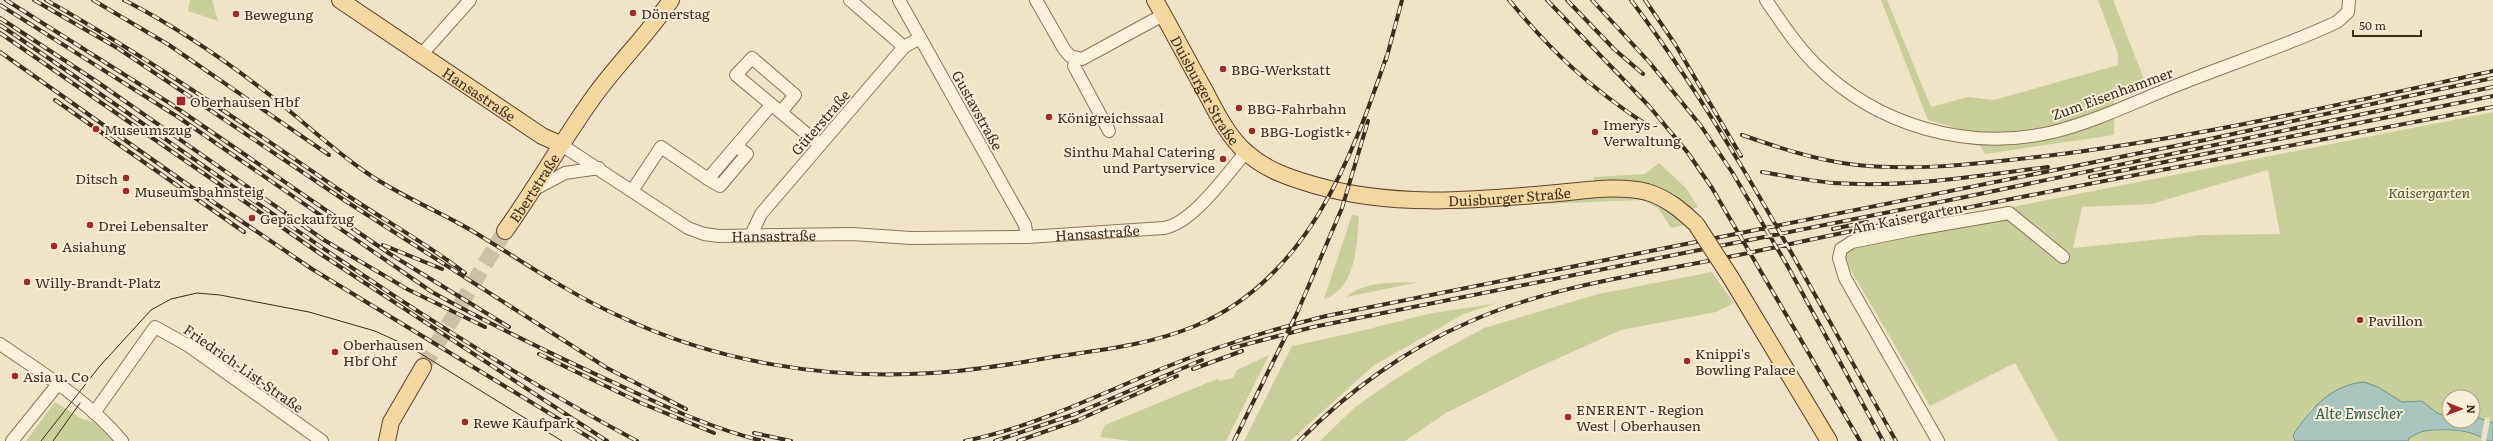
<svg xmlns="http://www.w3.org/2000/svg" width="2493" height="441" viewBox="0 0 2493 441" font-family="Literata,serif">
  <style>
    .green { fill: #c9cf9b; fill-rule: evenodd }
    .water { fill: #a9c4bc; stroke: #6f938a }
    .pier { fill: #f0e4c8 }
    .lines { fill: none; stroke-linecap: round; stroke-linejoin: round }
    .major-tunnel { stroke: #ccc0a6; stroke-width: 16; stroke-dasharray: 16 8; stroke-linecap: butt }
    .minor-casing { stroke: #8d765c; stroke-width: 14 }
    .major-casing { stroke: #5b4430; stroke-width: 18 }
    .minor { stroke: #faf1dc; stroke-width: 12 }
    .major { stroke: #f3d9a0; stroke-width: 16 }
    .tram { stroke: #3d2e20; stroke-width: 1 }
    .rail-casing { stroke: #3d2e20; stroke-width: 4 }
    .rail { stroke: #f7eed8; stroke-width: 2.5; stroke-dasharray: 8; stroke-linecap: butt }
    .major-bridge-casing { stroke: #5b4430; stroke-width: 18; stroke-linecap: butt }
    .major-bridge { stroke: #f3d9a0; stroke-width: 16 }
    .poi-dot { fill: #9e2a2b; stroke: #f7eed8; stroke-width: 1.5 }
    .labels { text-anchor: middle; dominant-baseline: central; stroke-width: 4; stroke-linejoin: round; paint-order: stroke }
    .poi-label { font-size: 14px; fill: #3d2e20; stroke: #f7eed8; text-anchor: start }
    .street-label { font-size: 14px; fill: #3d2e20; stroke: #f7eed8 }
    .park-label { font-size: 14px; font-style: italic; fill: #4d5a26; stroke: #f7eed8 }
    .water-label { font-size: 15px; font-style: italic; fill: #2f5d5a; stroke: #f7eed8 }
  </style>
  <rect width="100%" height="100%" fill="#f0e4c8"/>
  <path class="green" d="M190,0H212L218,21L188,11Z
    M1881,0H1887L1931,107L1968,97L1994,100L2118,65V54L2098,0H2113L2146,84L2114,101V135L1985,154L1973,133L1928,120Z
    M2493,112V423L2473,416V397H2449V417C2439,418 2430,408 2422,401L2402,402L2378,387L2312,408L2293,435L2295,441H2058L2015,363L1930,406L1838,248L2002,209ZM2268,170L2280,234L2202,235L2073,248L2082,207L2151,204Z
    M1659,163L1686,188L1698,207L1687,211L1697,222L1671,228L1658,208L1642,200L1492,206L1387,207V201L1596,188L1593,177L1645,174Z
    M1352,215L1359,216C1357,245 1356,289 1324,299Z
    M1712,272L1734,303L1716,312L1621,330L1530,371L1446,413L1405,441H1320L1354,408L1391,382L1429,358L1484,328L1598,294Z
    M1420,282L1346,297C1366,280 1395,283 1420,282Z
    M1498,303L1464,314L1373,366L1290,441H1244L1292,346L1357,332L1427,314Z
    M1269,355L1226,441H1131L1100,437L1105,425L1217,379L1220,381L1233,378L1237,370Z
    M55,402L82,419L95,422L115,441H26Z
    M2422,431C2440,431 2473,427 2485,441H2408L2409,438Z"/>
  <path class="water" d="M2364,382L2378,387L2402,402L2422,401L2437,413L2449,417V421H2473V416L2493,423V441H2485C2474,428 2440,429 2424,431C2419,432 2414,436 2409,438L2408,441H2295L2293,435C2310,410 2330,385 2364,382Z"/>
  <path class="pier" d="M2485,417L2490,419L2486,441H2483L2481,439Z"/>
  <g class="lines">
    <path class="major-tunnel" d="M423,367L505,231"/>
    <defs>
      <g id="minor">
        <path d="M850,0L904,47"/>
        <path d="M899,0L1025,225L1027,237"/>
        <path d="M1036,0L1064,49L1070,56L1082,59L1163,15"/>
        <path d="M1766,0C1781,22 1796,45 1815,64C1877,126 1968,152 2053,132C2097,121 2139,100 2180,84C2232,63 2286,46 2337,22L2348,12L2349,0"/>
        <path d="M421,55L470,0"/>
        <path d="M1076,58L1074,66L1109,131"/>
        <path d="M781,112L795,95L752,58L736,75L820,145"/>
        <path id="s1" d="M560,144L688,228L704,234L719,236L852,234L911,238L1027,237L1164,228C1193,223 1226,175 1246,152"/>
        <path d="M736,146L708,179L720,186L747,154L736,146L771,105"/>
        <path d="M533,190L565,173L599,168"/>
        <path d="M632,191L661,147L708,179"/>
        <path d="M751,235L761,214L904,47L920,38"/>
        <path d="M0,344C42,373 89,401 122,441"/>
        <path d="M94,413L155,327L189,346L322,441"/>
        <path d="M12,441L58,384"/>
        <path d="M1938,441L1845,278L1839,258L1841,249L1852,242L1916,229L2009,213L2063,257"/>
      </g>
      <g id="major">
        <path id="s2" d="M340,0L542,136L560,144"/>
        <path id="s3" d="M1155,0C1172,30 1188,61 1205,91C1216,112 1228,137 1247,153C1266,170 1290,178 1314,185C1391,207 1468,201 1546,194C1579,192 1615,184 1647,192C1667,198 1681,210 1696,224"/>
        <path id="s4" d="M505,231C537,186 563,139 595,95C619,62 649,33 671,0"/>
        <path d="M1731,278L1829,441"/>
        <path d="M387,441L391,422L423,367"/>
      </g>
    </defs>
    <use href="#minor" class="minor-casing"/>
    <use href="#major" class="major-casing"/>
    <use href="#minor" class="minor"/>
    <use href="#major" class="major"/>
    <path class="tram" d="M41,441L99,367L151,310L171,299L197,293L220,295L309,312L375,331L410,347L562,441
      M53,441L80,403"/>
    <defs>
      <path id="rail" d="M6,0L171,104L390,254L509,327
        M34,0L119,49L347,202L607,368L686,409
        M46,0C149,58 245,125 341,191C382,219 426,243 465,273
        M93,0L169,45L329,155
        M124,0C177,27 225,60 271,96C303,121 333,150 367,173C400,196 439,211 474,232C522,261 568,293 619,316C716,362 826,380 932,373C972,371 1013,364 1053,357C1101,350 1149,345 1195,326C1306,280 1351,161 1387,55
        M1509,0C1552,52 1590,88 1647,125
        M1547,0L1649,106L1688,153L1712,188L1860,441
        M1567,0L1614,49L1643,74
        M1592,0L1650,63L1701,126L1732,172L1787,265L1883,441
        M1631,0C1734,137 1812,292 1896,441
        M1645,0L1675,44L1741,156
        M0,5L178,117L432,292C493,326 556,356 619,385C666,407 713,429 763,441
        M0,18L96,81L324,240L407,289L485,327
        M0,25C210,167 413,322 637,441
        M0,33L319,253L607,441
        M0,52L197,191L312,269L595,441
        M1386,60L1402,0
        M55,100L244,232
        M1742,135C1777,147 1812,159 1849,164C1911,172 1975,164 2037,157C2191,139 2342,104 2493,71
        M1762,172C1786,176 1810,181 1834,183C1905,188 1977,176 2048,167
        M2090,177L2493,96
        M1833,229L1867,222
        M383,245L442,269
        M1232,348L1313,327L1965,197L2493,87
        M539,354L641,403L714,433
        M1193,369L1242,351
        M754,433L791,441
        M965,441C1034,427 1096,396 1161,369C1215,347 1269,330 1326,316L2205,140L2493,78
        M995,441L1075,414L1202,360
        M1018,441L1078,420L1177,376
        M1234,441L1297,313L1342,208L1368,121
        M1299,441C1347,392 1406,349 1469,322C1561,281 1665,272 1762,250C2005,198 2249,154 2493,107"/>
    </defs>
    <use href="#rail" class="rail-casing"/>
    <use href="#rail" class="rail"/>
    <defs>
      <path id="major-bridge" d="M1696,224L1731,278"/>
    </defs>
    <use href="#major-bridge" class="major-bridge-casing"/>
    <use href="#major-bridge" class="major-bridge"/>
  </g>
  <g class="poi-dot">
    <circle cx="633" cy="13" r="4"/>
    <circle cx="236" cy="14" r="4"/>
    <circle cx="1223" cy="69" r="4"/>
    <rect x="176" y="96" width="10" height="10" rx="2"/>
    <circle cx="1239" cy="108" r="4"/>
    <circle cx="1049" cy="117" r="4"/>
    <circle cx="96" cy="129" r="4"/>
    <circle cx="1252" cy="131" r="4"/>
    <circle cx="1595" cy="132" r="4"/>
    <circle cx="1223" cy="159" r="4"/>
    <circle cx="126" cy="178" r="4"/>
    <circle cx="126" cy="191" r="4"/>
    <circle cx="252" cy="218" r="4"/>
    <circle cx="90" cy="225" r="4"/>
    <circle cx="54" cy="246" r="4"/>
    <circle cx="27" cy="282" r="4"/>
    <circle cx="2360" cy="320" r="4"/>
    <circle cx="335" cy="352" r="4"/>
    <circle cx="1687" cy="361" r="4"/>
    <circle cx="15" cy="376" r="4"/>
    <circle cx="1568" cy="417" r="4"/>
    <circle cx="465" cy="422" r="4"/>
  </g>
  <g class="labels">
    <g class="poi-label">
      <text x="641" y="13">Dönerstag</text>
      <text x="244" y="14">Bewegung</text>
      <text x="1231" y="69">BBG-Werkstatt</text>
      <text x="190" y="101">Oberhausen Hbf</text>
      <text x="1247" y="108">BBG-Fahrbahn</text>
      <text x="1057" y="117">Königreichssaal</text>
      <text x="1603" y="124">Imerys -<tspan x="1603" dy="16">Verwaltung</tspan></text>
      <text x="104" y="129">Museumszug</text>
      <text x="1260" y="131">BBG-Logistk+</text>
      <text x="1215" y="151" text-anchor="end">Sinthu Mahal Catering<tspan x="1215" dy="16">und Partyservice</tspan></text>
      <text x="118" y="178" text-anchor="end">Ditsch</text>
      <text x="134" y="191">Museumsbahnsteig</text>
      <text x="260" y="218">Gepäckaufzug</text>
      <text x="98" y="225">Drei Lebensalter</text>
      <text x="62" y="246">Asiahung</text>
      <text x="35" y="282">Willy-Brandt-Platz</text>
      <text x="2368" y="320">Pavillon</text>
      <text x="343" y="344">Oberhausen<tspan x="343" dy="16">Hbf Ohf</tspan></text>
      <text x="1695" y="353">Knippi's<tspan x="1695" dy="16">Bowling Palace</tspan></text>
      <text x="23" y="376">Asia u. Co</text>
      <text x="1576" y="409">ENERENT - Region<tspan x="1576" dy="16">West | Oberhausen</tspan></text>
      <text x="473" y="422">Rewe Kaufpark</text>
    </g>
    <g class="street-label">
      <text stroke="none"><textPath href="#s3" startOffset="103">Duisburger Straße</textPath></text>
      <text stroke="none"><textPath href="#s2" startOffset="168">Hansastraße</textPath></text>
      <text transform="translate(2112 93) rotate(-20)">Zum Eisenhammer</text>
      <text transform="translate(978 110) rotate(61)">Gustavstraße</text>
      <text transform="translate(820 122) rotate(-49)">Güterstraße</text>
      <text stroke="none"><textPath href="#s4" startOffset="52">Ebertstraße</textPath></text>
      <text stroke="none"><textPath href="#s3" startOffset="451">Duisburger Straße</textPath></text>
      <text transform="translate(1907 217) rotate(-11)">Am Kaisergarten</text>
      <text stroke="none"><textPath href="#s1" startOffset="564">Hansastraße</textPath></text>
      <text stroke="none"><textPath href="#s1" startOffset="240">Hansastraße</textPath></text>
      <text transform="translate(244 368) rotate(35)">Friedrich-List-Straße</text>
    </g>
    <g class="park-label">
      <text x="2429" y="192">Kaisergarten</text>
    </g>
    <g class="water-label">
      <text x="2359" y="412">Alte Emscher</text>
    </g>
  </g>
  <g transform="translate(2461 409) rotate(91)"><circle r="19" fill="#f7eed8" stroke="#ada18e"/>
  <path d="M0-3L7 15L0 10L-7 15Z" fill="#9e2a2b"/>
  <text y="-6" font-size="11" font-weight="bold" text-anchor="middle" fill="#3d2e20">N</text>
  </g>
  <path d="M2353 30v6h68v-6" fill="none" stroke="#3d2e20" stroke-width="2"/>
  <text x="2359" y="30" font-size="12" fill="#3d2e20" stroke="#f7eed8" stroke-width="3" paint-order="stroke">50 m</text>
</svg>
